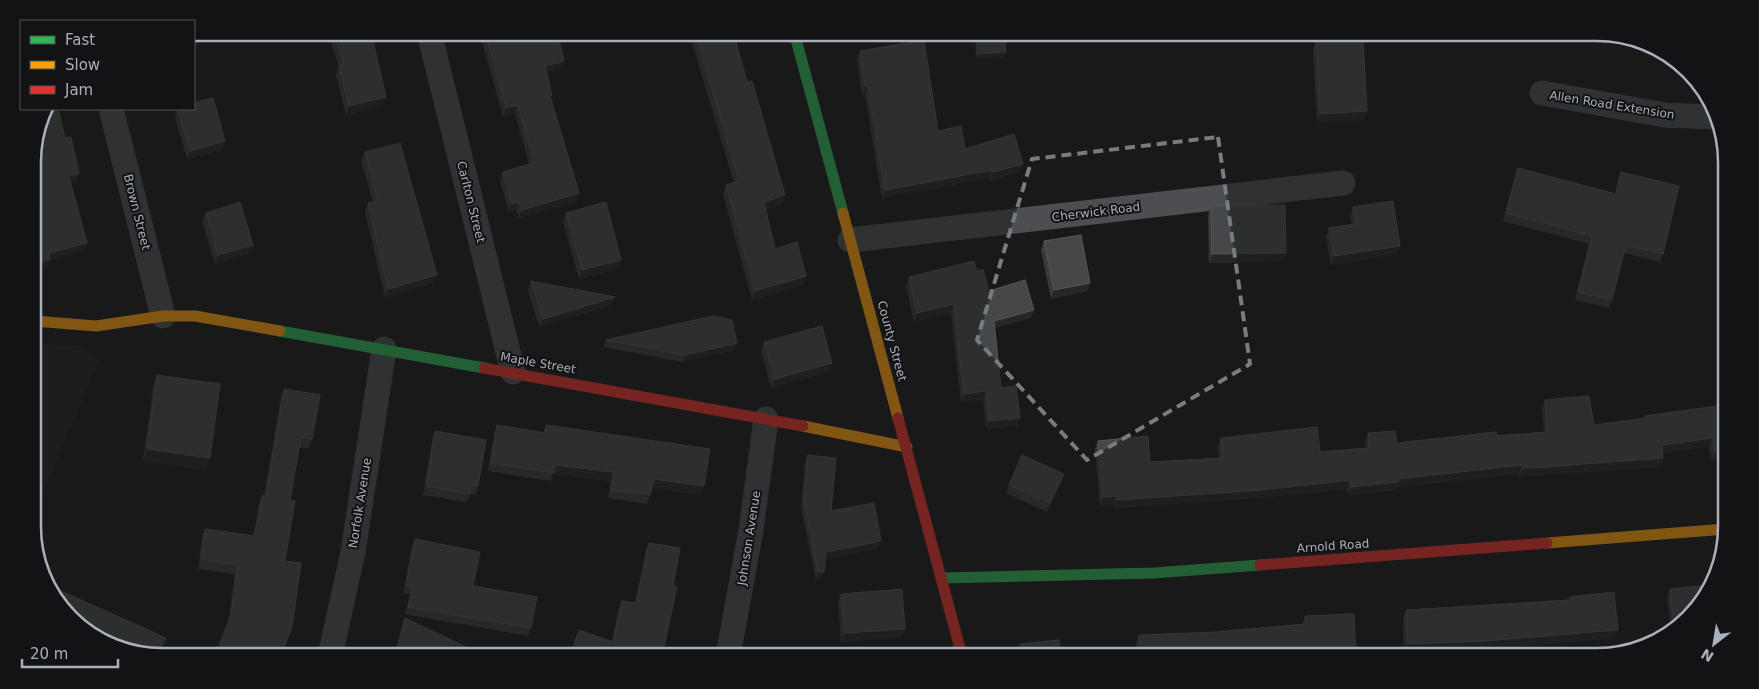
<svg xmlns="http://www.w3.org/2000/svg" width="1759" height="689" viewBox="0 0 1759 689" font-family="'DejaVu Sans',sans-serif">
  <style>
    .built { fill: #232325 }
    .lines { fill: none; stroke-linecap: round; stroke-linejoin: round }
    .street { stroke: #4c4e52; stroke-width: 25 }
    .fast { stroke: #30b455; stroke-width: 11 }
    .slow { stroke: #ff9f0a; stroke-width: 11 }
    .jam { stroke: #e5322d; stroke-width: 11 }
    .wall { fill: #393a3b }
    .shaded-wall { fill: #272727 }
    .building { fill: #454748; stroke: #55575a }
    .marked { fill: none; stroke: #777b82; stroke-width: 4; stroke-dasharray: 10 6; stroke-linejoin: round }
    .labels { text-anchor: middle; dominant-baseline: central; stroke-width: 4; stroke-linejoin: round; paint-order: stroke }
    .street-label { font-size: 12px; fill: #a9b0bb; stroke: #131315 }
    .rim { fill: none; stroke: #a9b0bb; stroke-width: 2.5 }
  </style>
  <rect width="100%" height="100%" fill="#191919"/>
  <path class="built" d="M34,343L81,346L99,360L35,511Z"/>
  <g class="lines">
    <path class="street" d="M429,32L513,372
      M1542,93L1665,115L1712,117
      M111,109L163,316
      M850,240L1343,183
      M330,656L353,552L384,349
      M728,656L751,530L766,419"/>
    <path class="fast" d="M794,32L843,213
      M280,331L484,368
      M942,578L1154,573L1260,565"/>
    <path class="slow" d="M843,213L898,418
      M34,321L96,326L163,316H195L280,331
      M803,426L907,447
      M1547,543L1726,529"/>
    <path class="jam" d="M484,368L803,426
      M898,418L962,656
      M1260,565L1547,543"/>
  </g>
  <path class="wall" d="M328,32H371L383,106L346,115L336,75L339,67Z
    M474,32H557L561,69L546,73L551,98L579,193L576,202L519,218L516,211L509,212L500,181L503,172L529,164L515,113L503,117L481,38L476,39Z
    M689,32H733L782,204L766,209L775,249L806,276L803,285L752,300L723,194L726,185L734,183Z
    M975,32H1005V57L976,58Z
    M1316,41L1367,111L1364,120L1317,122L1313,50Z
    M860,51L938,131L965,149L1020,172L990,181L989,178L882,198L865,94L862,95L857,59Z
    M177,109H194L225,141L222,150L187,159L175,116Z
    M365,152L434,283L385,297L365,212L368,203L373,202L361,161Z
    M1518,168L1615,194L1618,180L1621,172L1663,254L1660,262L1624,253L1612,300L1609,308L1575,300L1589,244L1503,221L1515,176Z
    M1726,199V228L1719,227Z
    M1211,206L1282,261L1209,263L1208,215Z
    M1353,207L1400,246L1397,254L1331,265L1326,237L1329,228L1352,224L1350,216Z
    M206,213L253,245L249,254L215,264L202,221Z
    M566,213L621,260L618,269L579,279L563,221Z
    M1044,241L1090,283L1087,291L1051,299L1041,250Z
    M977,271L989,291L1031,318L994,328L1001,388L1020,418L1017,426L986,429L983,400L961,402L951,313L914,322L906,285L909,277Z
    M531,281L612,305L539,327L528,290Z
    M606,340L737,343L734,350L682,362L603,347Z
    M764,342L832,363L829,372L771,388L761,351Z
    M157,375L206,470L143,461L153,387Z
    M284,389L312,439L309,449L299,447L228,623L235,574L198,569L202,538L205,529L253,536L259,505L262,496H264L281,398Z
    M1545,400L1594,425L1645,419V416L1724,405L1726,459L1711,461L1709,446L1663,453V458L1660,467L1543,475L1519,477V474L1397,487L1396,490L1348,495L1347,489L1259,498L1114,508V504L1100,506L1095,449L1098,441L1150,462L1219,458L1218,446L1221,438L1320,452L1366,448L1365,442L1368,433L1397,443L1544,432L1542,408Z
    M497,425L543,432L546,425L701,495L652,488L647,504L608,498L611,481L553,474L551,481L488,471L494,434Z
    M435,431L478,486L475,495L470,494L467,502L423,495L432,440Z
    M808,455L831,511L878,549L826,559L824,572L821,579L816,580L801,507L805,462Z
    M1061,482L1047,512L1006,493L1009,485Z
    M415,539L473,586L531,628L528,636L405,614L410,594L403,593L412,547Z
    M649,543L673,586L664,648L570,656L612,641L619,608L622,601L635,603L646,551Z
    M1670,589L1675,630L1671,632L1667,597Z
    M841,594L902,637L841,642L838,603Z
    M1570,597L1615,638L1479,650L1404,653L1403,618L1406,610L1569,600Z
    M1305,616L1356,656H1136V644L1139,635L1216,632L1302,624Z
    M405,618L485,656H394L402,627Z
    M1020,644L1061,656H1017L1016,653Z"/>
  <path class="shaded-wall" d="M478,32H483L481,38L476,39Z
    M199,40L196,48L194,49V41Z
    M1006,52L1005,57L976,58L978,54Z
    M564,61L561,69L542,75L545,66Z
    M865,86H868L865,94L862,95Z
    M386,97L383,106L346,115L349,106Z
    M518,105L515,113L503,117L506,108Z
    M1367,111L1364,120L1317,122L1320,114Z
    M225,141L222,150L187,159L190,151Z
    M1023,164L1020,172L990,181L993,172Z
    M992,170L989,178L882,198L885,190Z
    M79,173L76,182L66,184L69,176Z
    M579,193L576,202L519,218L522,210Z
    M785,195L782,204L761,210L764,202Z
    M519,202L516,211L509,212L512,204Z
    M87,243L84,252L49,261L47,267L33,271V263L49,253Z
    M253,245L249,254L215,264L218,255Z
    M1400,246L1397,254L1331,265L1334,256Z
    M1286,253L1282,261L1209,263L1212,254Z
    M621,260L618,269L579,279L582,270Z
    M437,275L434,283L385,297L388,289Z
    M806,276L803,285L752,300L755,291Z
    M1090,283L1087,291L1051,299L1054,290Z
    M615,297L612,305L539,327L543,319Z
    M954,304L951,313L914,322L917,313Z
    M1034,310L1031,318L991,329L994,321Z
    M737,343L734,350L682,362L685,355Z
    M832,363L829,372L771,388L775,379Z
    M986,391L983,400L961,402L964,394Z
    M1020,418L1017,426L986,429L989,421Z
    M1712,438L1709,446L1659,453L1662,445Z
    M147,449L210,458L206,470L143,461Z
    M1726,451V459L1711,461L1715,453Z
    M1663,458L1660,467L1519,477L1523,468Z
    M555,465L614,472L611,481L553,474Z
    M1522,465L1519,474L1397,487L1396,490L1348,495L1351,487L1398,479Z
    M1064,474L1061,482L1047,512L1050,503Z
    M654,479L704,486L701,495L651,488Z
    M1350,480L1347,489L1259,498L1114,508L1117,500Z
    M1117,496L1114,504L1100,506L1103,497Z
    M881,541L878,549L823,560L826,552Z
    M818,572H824L821,579L816,580Z
    M905,629L902,637L841,642L845,633Z
    M1618,630L1615,638L1479,650L1404,653L1408,644Z"/>
  <path class="building" d="M194,32H198L199,40L194,41Z
    M334,32H371L386,97L349,106L339,66L344,65Z
    M485,32H557L564,61L545,66L552,95L550,96L579,193L522,210L519,202L512,204L503,172L534,163L518,105L506,108Z
    M695,32H733L747,82L752,81L785,195L764,202L775,249L797,242L806,276L755,291L726,185L739,181Z
    M976,32H1005L1006,52L978,54Z
    M1363,39L1367,111L1320,114L1316,41Z
    M924,40L938,131L961,126L965,149L1014,134L1023,164L993,172L992,170L885,190L868,86H865L860,51Z
    M213,98L225,141L190,151L178,109H194V103Z
    M45,109H58L65,138L71,137L79,173L69,176L87,243L49,253L50,259L33,263V214L34,213L33,209V154Z
    M400,143L437,275L388,289L368,203L378,201L365,152Z
    M1518,168L1616,194L1621,172L1679,186L1663,254L1626,245L1612,300L1578,292L1592,236L1506,213Z
    M1393,201L1400,246L1334,256L1329,228L1356,224L1353,207Z
    M240,202L253,245L218,255L206,213Z
    M606,202L621,260L582,270L566,213Z
    M1726,203V219L1722,218Z
    M1285,205L1286,253L1212,254L1211,206Z
    M1081,235L1090,283L1054,290L1044,241Z
    M974,261L977,271L983,269L989,291L1025,280L1034,310L994,321L1001,388L1016,386L1020,418L989,421L986,391L964,394L954,304L917,313L909,277Z
    M531,281L615,297L543,319Z
    M713,316L732,320L737,343L685,355L606,340Z
    M822,326L832,363L775,379L764,342Z
    M157,375L220,384L210,458L147,449Z
    M284,389L320,395L312,439L301,437L290,500L295,501L285,561L301,563L292,627L281,656H215L231,615L238,565L201,559L205,529L255,536L262,496H266Z
    M1589,396L1594,425L1646,418L1645,416L1724,405L1725,415H1726V451L1715,453L1712,438L1662,445L1663,458L1546,467L1523,468L1522,465L1398,479L1399,482L1351,487L1350,480L1262,490L1117,500V496L1103,497L1098,441L1148,436L1150,462L1223,458L1221,438L1317,427L1320,452L1369,448L1368,433L1395,431L1397,443L1496,432L1497,436L1547,432L1545,400Z
    M497,425L545,433L546,425L710,449L704,486L654,479L650,495L611,490L614,472L555,465L554,473L491,463Z
    M435,431L486,440L478,486L471,485L470,494L426,486Z
    M808,455L836,458L831,511L874,503L881,541L826,552L824,572H818L804,499Z
    M1022,455L1064,474L1050,503L1009,485Z
    M415,539L480,552L473,586L537,597L531,628L408,607L413,587L406,585Z
    M649,543L680,548L673,586L677,587L662,656H570L579,630L613,642L622,601L636,603Z
    M1708,585L1675,630H1674L1670,589Z
    M52,587L166,638L157,655L161,656L120,650L65,612Z
    M902,589L905,629L845,633L841,594Z
    M1614,592L1618,630L1483,641L1408,644L1406,610L1570,600V597Z
    M1354,614L1356,656H1140L1139,635L1216,632L1306,624L1305,616Z
    M405,618L485,656H413L396,652Z
    M1059,640L1061,656H1021L1020,644Z
    M1124,653V656H1072V654Z"/>
  <path d="M0 0H1759V689H0ZM1218,137L1250,364L1087,460L977,340L1032,159Z" fill="#191919" fill-opacity=".55" fill-rule="evenodd"/>
  <path class="marked" d="M1218,137L1250,364L1087,460L977,340L1032,159Z"/>
  <g class="labels">
    <g class="street-label">
      <text transform="translate(1612 105) rotate(9)">Allen Road Extension</text>
      <text transform="translate(471 202) rotate(76)">Carlton Street</text>
      <text transform="translate(137 212) rotate(76)">Brown Street</text>
      <text transform="translate(1096 212) rotate(-7)">Cherwick Road</text>
      <text transform="translate(892 341) rotate(75)">County Street</text>
      <text transform="translate(538 363) rotate(10)">Maple Street</text>
      <text transform="translate(360 503) rotate(-81)">Norfolk Avenue</text>
      <text transform="translate(749 538) rotate(-81)">Johnson Avenue</text>
      <text transform="translate(1333 546) rotate(-4)">Arnold Road</text>
    </g>
  </g>
  <path d="M0 0H1759V689H0ZM162 41H1597A121 121 0 0 1 1718 162V527A121 121 0 0 1 1597 648H162A121 121 0 0 1 41 527V162A121 121 0 0 1 162 41Z" fill="#131315" fill-rule="evenodd"/>
  <path class="rim" d="M162 41H1597A121 121 0 0 1 1718 162V527A121 121 0 0 1 1597 648H162A121 121 0 0 1 41 527V162A121 121 0 0 1 162 41Z"/>
  <rect x="20" y="20" width="175" height="90" fill="#131315" stroke="#4f5257"/>
  <rect x="30" y="36" width="25" height="8" fill="#30b455" stroke="#4f5257"/>
  <text x="65" y="45" font-size="15" fill="#a9b0bb">Fast</text>
  <rect x="30" y="61" width="25" height="8" fill="#ff9f0a" stroke="#4f5257"/>
  <text x="65" y="70" font-size="15" fill="#a9b0bb">Slow</text>
  <rect x="30" y="86" width="25" height="8" fill="#e5322d" stroke="#4f5257"/>
  <text x="65" y="95" font-size="15" fill="#a9b0bb">Jam</text>
  <g transform="translate(1714 644) rotate(211)" stroke="#131315" stroke-width="4" paint-order="stroke">
  <path d="M0-4L9 19L0 12L-9 19Z" fill="#a9b0bb"/>
  <text y="-8" font-size="14" font-weight="bold" text-anchor="middle" fill="#a9b0bb">N</text>
  </g>
  <path d="M22 659v8h96v-8" fill="none" stroke="#a9b0bb" stroke-width="2.5"/>
  <text x="30" y="659" font-size="15" fill="#a9b0bb" stroke="#131315" stroke-width="4" paint-order="stroke">20 m</text>
</svg>
